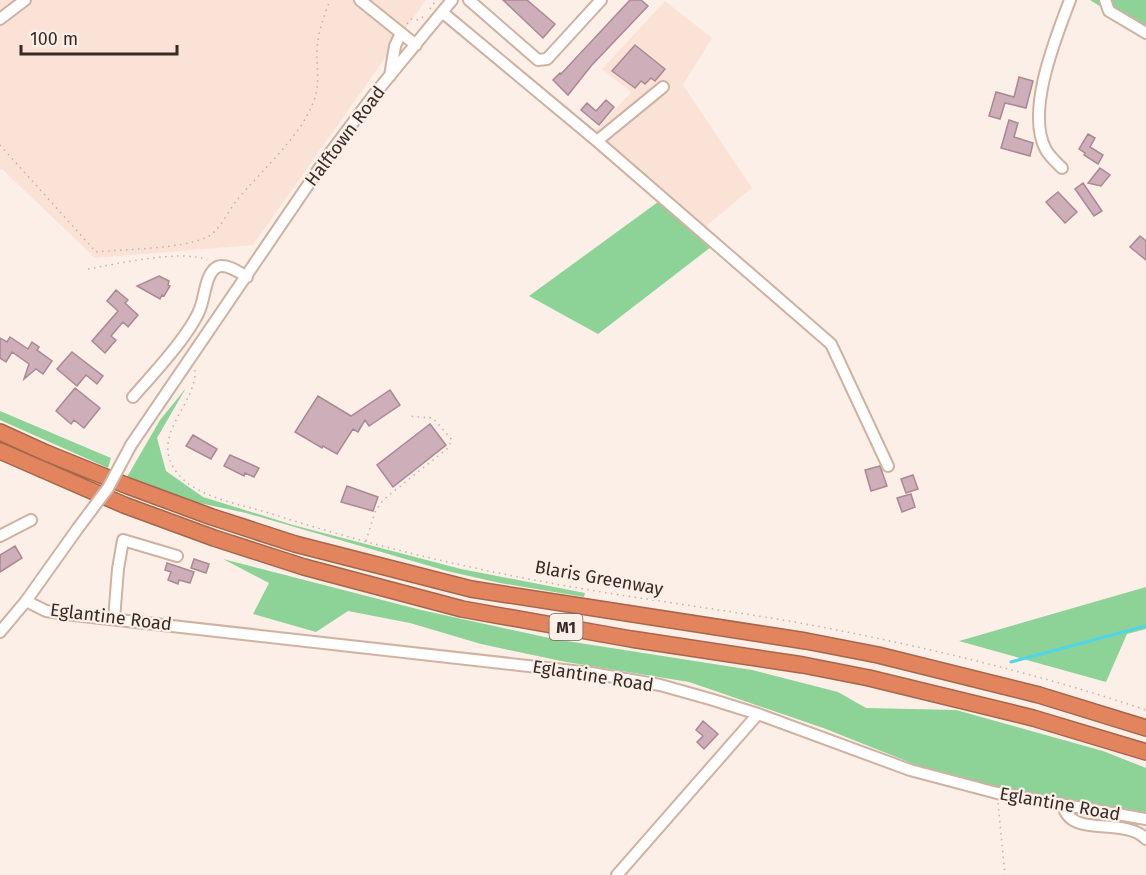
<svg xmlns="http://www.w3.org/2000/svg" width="1146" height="875" viewBox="0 0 1146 875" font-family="'Fira Sans',sans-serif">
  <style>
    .built { fill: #fae3d6 }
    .green { fill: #8dd297 }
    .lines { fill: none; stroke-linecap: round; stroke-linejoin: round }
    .stream { stroke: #4ed6e8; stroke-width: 3 }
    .building { fill: #ceaeb9; stroke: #a88994; stroke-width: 1.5 }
    .minor-casing { stroke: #cfb2a1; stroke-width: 14 }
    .highway-casing { stroke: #a6664a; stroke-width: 18 }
    .path { stroke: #beb2ab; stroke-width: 1.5; stroke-dasharray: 1.5 4.5; stroke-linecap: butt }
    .minor { stroke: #fff; stroke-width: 10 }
    .highway { stroke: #e2855e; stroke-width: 15 }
    .minor-bridge-casing { stroke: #cfb2a1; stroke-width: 14; stroke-linecap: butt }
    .minor-bridge { stroke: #fff; stroke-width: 10 }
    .labels { text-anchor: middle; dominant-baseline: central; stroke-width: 4.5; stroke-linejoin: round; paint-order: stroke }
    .shield { fill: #fcefe8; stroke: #716660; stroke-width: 1.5 }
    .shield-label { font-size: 16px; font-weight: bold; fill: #362b25 }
    .street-label { font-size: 18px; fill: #362b25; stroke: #fcefe8 }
  </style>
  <rect width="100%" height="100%" fill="#fcefe8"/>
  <path class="built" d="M0,0H426L253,245L95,258L2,169L0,170Z
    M665,1L712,38L683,85L752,188L705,227L595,131L631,92L602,69Z"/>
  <path class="green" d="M1090,0H1146V35Z
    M658,202L711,247L598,334L529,296Z
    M186,388L157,438L166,471L203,497L293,525L461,569L585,593L584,597L500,583L447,571L246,513L190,501L127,477L160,420Z
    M0,411L111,458L108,468L0,420Z
    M223,559L421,610L554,639L752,670L838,692L866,708L956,710L1103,751L1146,768V816L1072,804L994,787L916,765L826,729L689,682L566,662L481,644L410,623L348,611L316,632L253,614L269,583Z
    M1146,587V629L1127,634L1106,682L959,641Z"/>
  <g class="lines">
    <path class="stream" d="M1011,662L1146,626"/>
  </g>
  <path class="building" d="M503,0H527L555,24L543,38Z
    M630,0H641L648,6L591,66L568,95L553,80L560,73L561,74Z
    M635,45L665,69L655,81L651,78L645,84L641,81L635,88L612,71Z
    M1019,77L1033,81L1026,108L1005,103L1000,119L989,116L996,92L1014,97Z
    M606,100L614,107L599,125L581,110L587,103L596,111Z
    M1009,120L1018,123L1014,137L1033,143L1030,156L1001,148Z
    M1088,134L1095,138L1090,147L1103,155L1098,164L1084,155L1085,153L1079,149Z
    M1100,168L1110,175L1101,186L1088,183Z
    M1083,183L1102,211L1094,216L1075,189Z
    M1058,192L1077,212L1065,223L1046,202Z
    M1140,236L1146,241V260L1130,247Z
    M159,276L169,281L168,285L170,286L164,296L162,295L160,299L137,286Z
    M116,290L128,300L125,303L138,315L128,327L123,322L111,336L116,340L105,353L92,341L118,311L107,301Z
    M10,337L28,349L32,342L39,347L37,350L52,361L43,374L36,369L24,379L29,364L12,352L6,362L0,358V338L7,342Z
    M72,352L103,376L97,384L86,375L77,386L57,369Z
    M75,388L100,408L84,428L74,420L71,424L56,411Z
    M390,390L400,405L369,426L365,420L358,432L353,429L337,454L323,446L322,448L295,432L318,396L351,416Z
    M430,424L446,445L393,487L377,465Z
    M193,435L217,449L211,459L186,446Z
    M230,455L259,468L254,477L245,473L244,476L224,466Z
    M880,466L887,486L871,491L865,470Z
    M913,475L918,489L906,493L901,479Z
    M347,486L378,497L373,511L341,502Z
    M911,494L915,507L902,512L897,498Z
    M15,546L22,558L0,572V555Z
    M194,559L209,564L206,573L191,568Z
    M167,563L194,572L190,583L179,580L178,584L168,580L171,572L165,570Z
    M703,721L718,734L704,749L697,742L703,736L696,730Z"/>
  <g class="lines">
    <defs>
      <path id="minor" d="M360,0L416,45
        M469,0L538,60L547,59L601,0
        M1105,0L1109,11L1146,33
        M442,12L597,141L831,344L888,466
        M0,19L25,0
        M390,76L395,46L401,33
        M597,141L663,87
        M1062,168C1057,163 1050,157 1046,150C1025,112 1056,37 1070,0
        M133,397C153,374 189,336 200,309C205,297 205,274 217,267C226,263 239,272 247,277
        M131,445L325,160L373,96L452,0
        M0,536L31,520
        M26,601L46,611L74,615L591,673L660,685L710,699L758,714L910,770L997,793L1146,819
        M114,619L118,569L123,540L177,556
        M0,632L26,601L78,528
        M1063,805C1070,839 1124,816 1146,839
        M617,875L758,714"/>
      <path id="highway" d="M0,432L44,452L128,486L212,517L295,544L471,589L806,641L878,655L1039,695L1146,728
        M0,451L124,505L214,538L304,567L462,609L631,639L803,665L869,678L1033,718L1146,752"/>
    </defs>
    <use href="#minor" class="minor-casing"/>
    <use href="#highway" class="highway-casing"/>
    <path class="path" d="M430,9L436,0
      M407,24L411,19L418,20L423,17
      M0,145L96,252C126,249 179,249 205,238C220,232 227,212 237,200C261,171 300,137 313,103C321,84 316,68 317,49C318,32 324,16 330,0
      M88,269C117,264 182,249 207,260
      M195,370C197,405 147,436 178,474C198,498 240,504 269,513C359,542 452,565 545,582C639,600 733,610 827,628C934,649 1042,675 1146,710
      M366,541L375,512L383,500L448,448L452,440L433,418L407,416
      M998,803L1005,875"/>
    <use href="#minor" class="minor"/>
    <use href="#highway" class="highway"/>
    <defs>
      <path id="minor-bridge" d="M78,528L108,488L131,445"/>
    </defs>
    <use href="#minor-bridge" class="minor-bridge-casing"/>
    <use href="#minor-bridge" class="minor-bridge"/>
  </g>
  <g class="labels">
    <rect class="shield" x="549.5" y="614" width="33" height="26" rx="4.5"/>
    <g class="shield-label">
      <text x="566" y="627">M1</text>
    </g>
    <g class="street-label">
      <text transform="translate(345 136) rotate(-53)">Halftown Road</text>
      <text transform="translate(599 578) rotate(10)">Blaris Greenway</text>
      <text transform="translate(111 617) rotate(7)">Eglantine Road</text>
      <text transform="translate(593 676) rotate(9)">Eglantine Road</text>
      <text transform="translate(1060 804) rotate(10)">Eglantine Road</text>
    </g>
  </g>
  <path d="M21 45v9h156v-9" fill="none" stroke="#362b25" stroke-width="3"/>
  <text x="30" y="45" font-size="18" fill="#362b25" stroke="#fcefe8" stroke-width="4.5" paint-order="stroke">100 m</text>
</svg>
